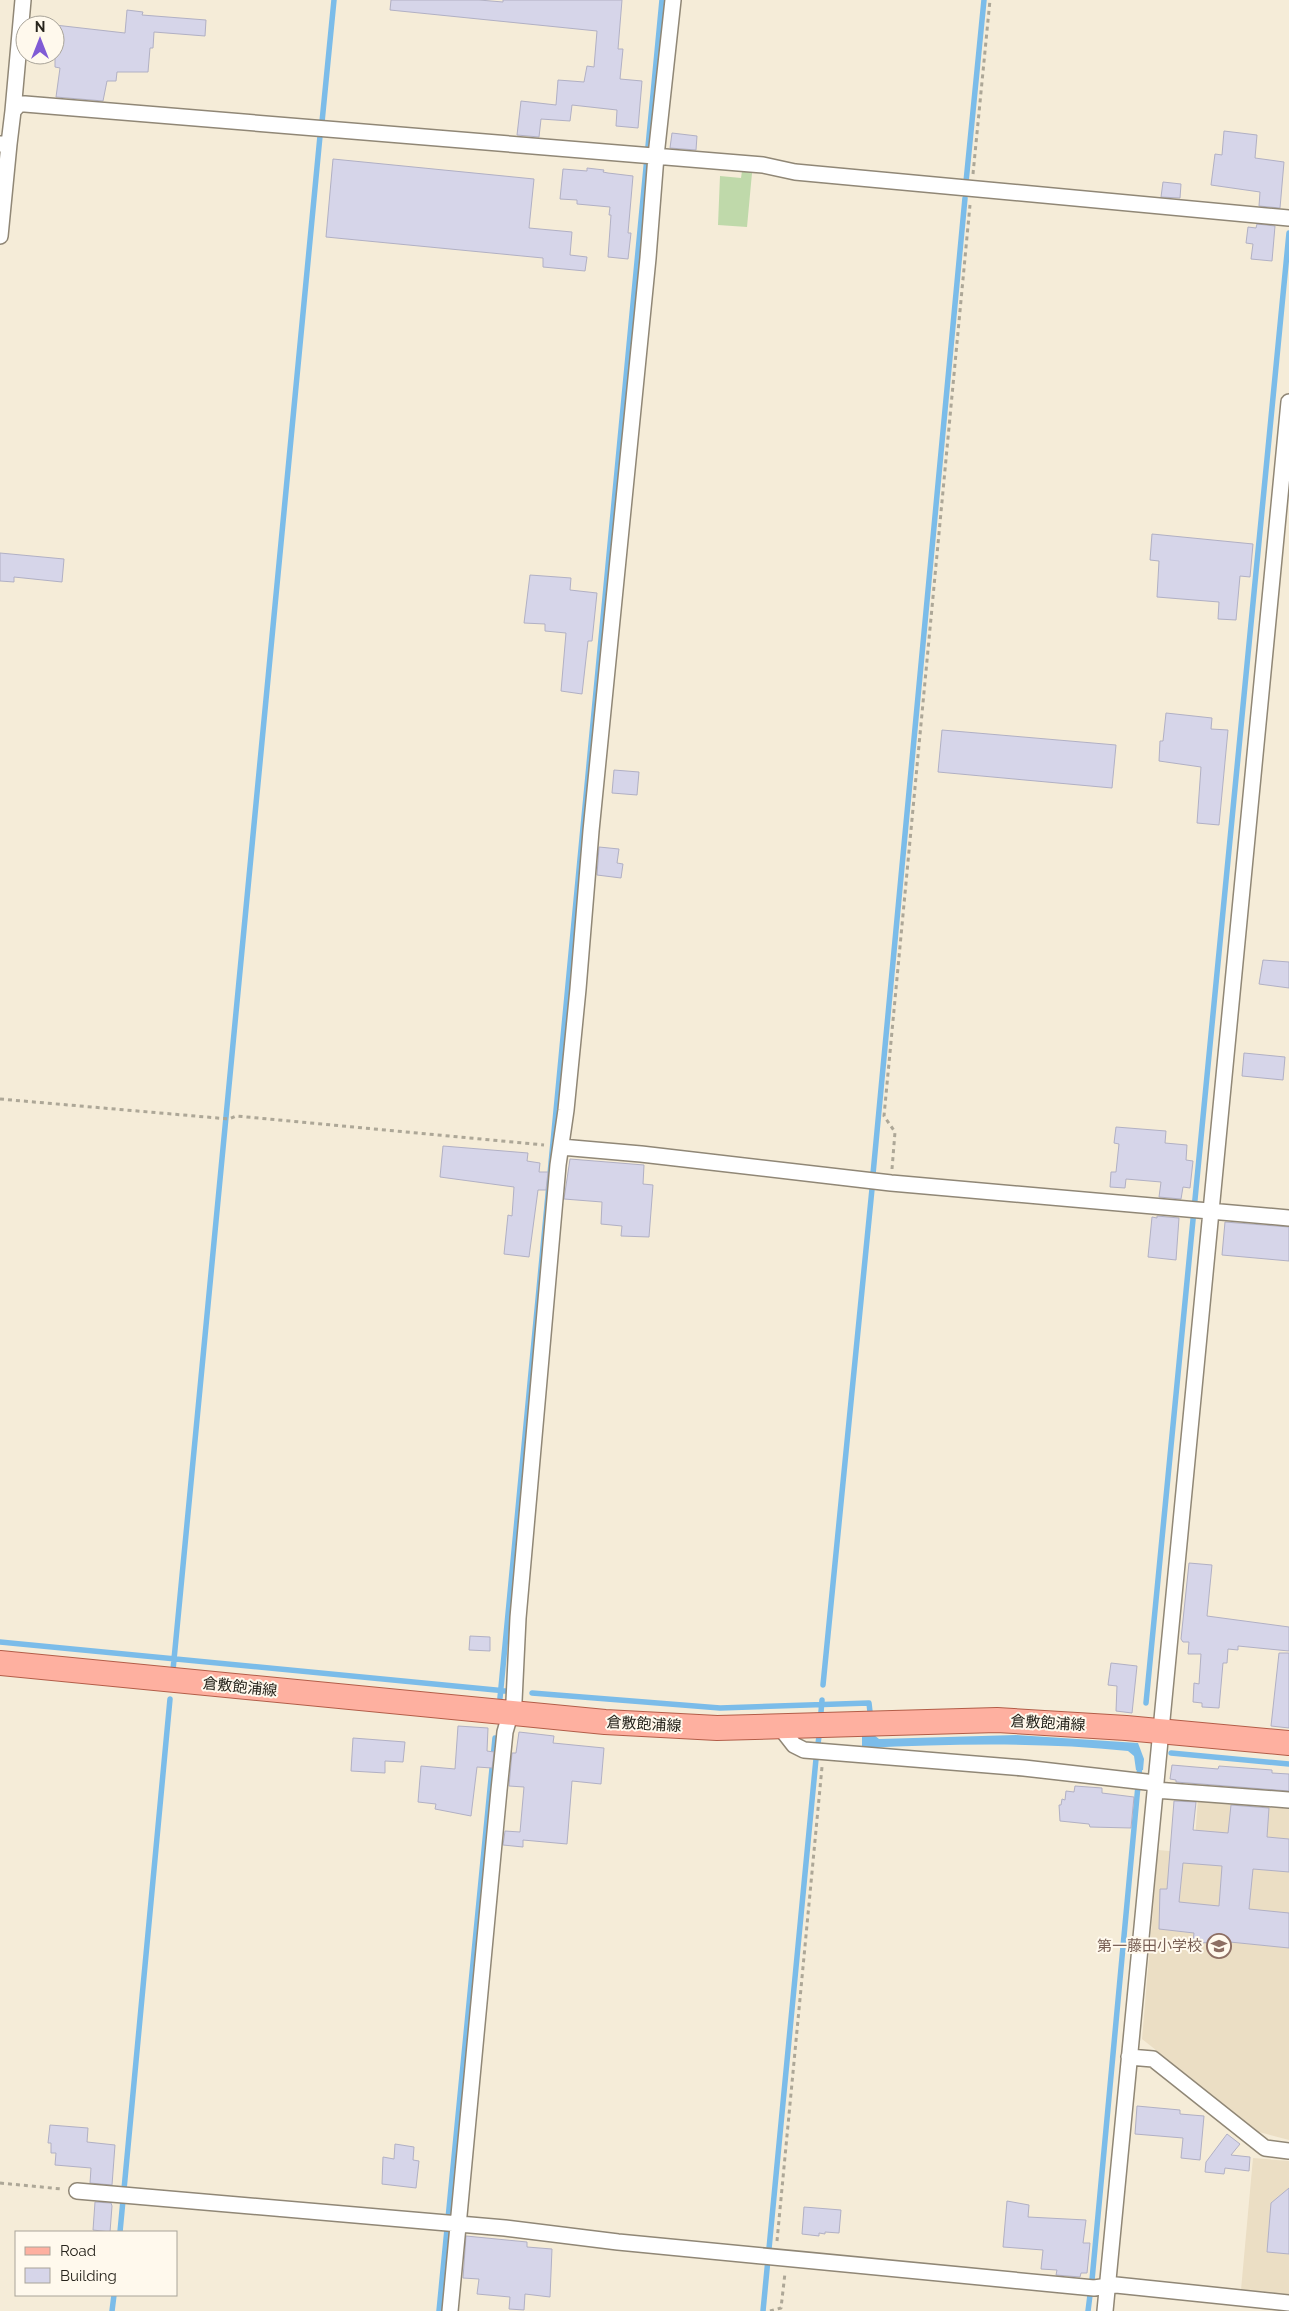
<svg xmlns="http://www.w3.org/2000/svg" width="1289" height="2311" viewBox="0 0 1289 2311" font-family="Raleway,'Noto Sans JP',sans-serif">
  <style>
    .built { fill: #ebdec4 }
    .green { fill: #bfd9aa }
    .water { fill: #7bbce9 }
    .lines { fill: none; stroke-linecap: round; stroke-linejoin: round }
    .stream { stroke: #7bbce9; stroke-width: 5.5 }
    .building { fill: #d6d5e9; stroke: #b1b0c4; fill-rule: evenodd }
    .street-casing { stroke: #908776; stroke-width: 18 }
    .primary-casing { stroke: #b35d48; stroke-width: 26 }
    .path { stroke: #ada797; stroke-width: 3; stroke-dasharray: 4 4; stroke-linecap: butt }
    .street { stroke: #fff; stroke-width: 15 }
    .primary { stroke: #feb0a0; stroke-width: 24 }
    .labels { text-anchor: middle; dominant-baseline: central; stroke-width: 4; stroke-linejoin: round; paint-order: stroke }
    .street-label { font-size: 15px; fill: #27241c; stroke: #fff9ed }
    .education-label { font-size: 15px; fill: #785e54; stroke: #fff9ed; text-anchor: end }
  </style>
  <rect width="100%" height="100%" fill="#f5ecd8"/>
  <path class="built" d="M1198,1798L1289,1806V2140L1259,2132L1142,2039L1158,1850L1194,1853Z
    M1253,2158L1289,2161V2294L1241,2290Z"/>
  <path class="green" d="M742,171L752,173L747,227L718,225L720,176L741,178Z"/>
  <path class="water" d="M862,1735H874L879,1739L1016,1735L1138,1743L1144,1759L1143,1770H1136L1134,1756L1128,1751C1039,1742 954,1744 864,1748L862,1746Z"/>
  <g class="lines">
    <path class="stream" d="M322,122L334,0
      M966,182L984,0
      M873,1174L965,198
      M0,1642L506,1691
      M173,1670L320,136
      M823,1685L872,1189
      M532,1693L720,1708L869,1703L870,1712
      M500,1698L662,0
      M1146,1703L1289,233
      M821,1712L822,1700
      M818,1744L819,1736
      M1171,1753L1289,1764
      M120,2232L170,1699
      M1092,2280L1140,1764
      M112,2311L114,2295
      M439,2311L495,1738
      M763,2311L816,1759
      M1088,2311L1090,2295"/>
  </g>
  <path class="building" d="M391,0H479L503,2V0H622L618,49H623L620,79L642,81L638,128L616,126L617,110L572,105L570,121L541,119L539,137L517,135L521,101L556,105L558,80L584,82L587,66L594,67L597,31L390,10Z
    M127,10L143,12L142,15L206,20L205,36L154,32L153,48H150L148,72H117L116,81H107L103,101L56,97L60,68L55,67V25L125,33Z
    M1224,131L1257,135L1255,158L1284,162L1280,208L1259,206L1260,192L1211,185L1215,154L1222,155Z
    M672,133L697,136L696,150L670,148Z
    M333,159L534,179L529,228L572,232L570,255L587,257L585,271L543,267V258L326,237Z
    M587,168L604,170L603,172L608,173L633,176L628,233H631L628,259L608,257L611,215H609L610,207L577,204V200L560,199L563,169L587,171Z
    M1163,182L1181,184L1180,198L1161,197Z
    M1257,224L1275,226L1272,261L1251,259L1253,244L1246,243L1248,227L1256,228Z
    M1152,534L1253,544L1250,577L1240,576L1236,620L1218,619L1219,602L1157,597L1159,561L1150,560Z
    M0,553L64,559L62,582L14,577V582L0,581Z
    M530,575L571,578L570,590L597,593L592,641H588L582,694L561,691L566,633L545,631V624L524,623Z
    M1166,713L1212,718L1211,729L1228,730L1219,825L1197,823L1201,767L1159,761L1160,741H1163Z
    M942,730L1116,745L1112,788L938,772Z
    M614,770L639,772L637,795L612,793Z
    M599,847L619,849L617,863L623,864L621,878L597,875Z
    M1263,960L1289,962V988L1259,984Z
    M1244,1053L1285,1057L1283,1080L1242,1076Z
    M1116,1127L1166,1131L1165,1143L1187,1145L1186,1160L1193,1161L1190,1188L1183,1187L1181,1199L1159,1197L1161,1182L1126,1179L1125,1188L1110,1187L1111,1172H1116L1119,1144L1114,1143Z
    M443,1146L528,1153L527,1161L540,1163L539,1172H548L546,1190H538L529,1257L504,1254L508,1215L512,1216L514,1187L440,1177Z
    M570,1159L644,1165L643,1184L653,1185L649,1237L621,1236L622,1226L601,1224L602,1202L564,1199Z
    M1157,1216L1179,1218L1176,1260L1148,1257L1152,1217L1157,1218Z
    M1225,1222L1289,1227V1261L1222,1255Z
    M1189,1563L1212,1565L1207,1616L1289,1627V1651L1238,1646V1650L1228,1649L1227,1663H1223L1219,1708L1202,1707V1703L1193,1702L1194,1683L1199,1684L1201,1654H1188L1189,1642H1183L1181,1639Z
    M470,1636L490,1637V1651L469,1650Z
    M1279,1653H1289V1728L1271,1726Z
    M1111,1663L1137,1666L1132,1713L1116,1711L1117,1686L1108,1685Z
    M458,1726L488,1728L487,1751L494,1752L492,1768L477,1767L471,1816L435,1809L436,1804L418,1802L421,1766L455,1769Z
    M519,1732L554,1736L553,1743L604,1748L601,1784L572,1781L567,1844L523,1840V1847L503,1845L505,1831L520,1832L524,1787L509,1786L512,1753H516Z
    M353,1738L405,1742L403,1762L385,1761V1773L351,1771Z
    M1172,1765L1218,1769L1219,1766L1272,1770V1773L1289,1774V1791L1176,1782V1780L1170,1779Z
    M1075,1786L1102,1788V1793L1134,1797L1131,1828L1090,1827L1089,1824L1060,1821L1059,1805H1061L1062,1799L1065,1800L1066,1791L1074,1792Z
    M1174,1801L1196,1802L1193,1830L1228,1833L1231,1805L1269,1808L1267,1837L1289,1839V1872L1253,1869L1249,1909L1289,1913V1948L1210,1940V1943L1193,1942L1194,1933L1159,1929L1160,1889H1167ZM1183,1863L1222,1866L1219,1906L1179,1902Z
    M1137,2106L1180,2110V2114L1204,2116L1200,2160L1181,2158L1183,2138L1135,2134Z
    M50,2125L88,2128L87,2142L115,2145L112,2185L90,2183L91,2168L55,2165L56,2153H51V2143H48Z
    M1227,2134L1240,2144L1231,2155L1250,2157L1249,2171L1225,2168L1224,2174L1205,2172L1206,2162Z
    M395,2144L414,2147L413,2160L419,2161L416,2188L382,2184L383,2157L394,2159Z
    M1289,2188V2254L1267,2252L1271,2203Z
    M1007,2201L1029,2205L1028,2217L1086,2220L1083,2243H1090L1087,2273H1081L1080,2277L1056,2275L1057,2270L1041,2269L1043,2250L1003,2247Z
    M95,2202L111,2203L112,2206L110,2232L93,2230Z
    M804,2207L841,2210L839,2233L825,2232V2234L819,2233V2236L802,2234Z
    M466,2236L527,2242V2247L552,2249L550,2297L525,2294L524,2310L509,2309L510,2297L477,2294L479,2279L463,2278Z"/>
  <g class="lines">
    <defs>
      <path id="street" d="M13,111L23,0
        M0,144H9L13,111L19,104H25L763,165L795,172L1289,218
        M0,236L9,144
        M561,1147L641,1154L891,1183L1289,1218
        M780,1727L794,1745L804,1750L1024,1768L1155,1783
        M1155,1790L1289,1800
        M1129,2057L1153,2059L1265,2148L1289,2151
        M77,2191L505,2228L618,2242L1094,2288L1116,2285L1289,2303
        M450,2311L499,1790L505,1732L514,1701L518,1618L558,1165L566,1110L578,989L591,831L648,258L656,156L673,0
        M1105,2311L1289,402"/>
      <path id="primary" d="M0,1663L605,1722L717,1728L997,1720L1126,1728L1289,1743"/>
    </defs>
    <use href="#street" class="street-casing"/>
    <use href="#primary" class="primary-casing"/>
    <path class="path" d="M973,174L990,0
      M0,1099L229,1119L236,1116L544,1145
      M892,1169L895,1132L884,1116L970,205
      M0,2183L62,2189
      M777,2241L822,1767
      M770,2311L781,2308L785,2273"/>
    <use href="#street" class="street"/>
    <use href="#primary" class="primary"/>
  </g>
  <defs>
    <symbol id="school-ring" viewBox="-11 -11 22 22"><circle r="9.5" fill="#fff9ed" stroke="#8d6e63" stroke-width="1.5"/><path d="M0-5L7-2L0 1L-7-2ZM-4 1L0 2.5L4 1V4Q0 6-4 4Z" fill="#8d6e63"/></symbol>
  </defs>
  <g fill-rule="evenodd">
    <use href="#school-ring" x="1205" y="1932" width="28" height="28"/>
  </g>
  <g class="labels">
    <g class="street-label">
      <text transform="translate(240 1687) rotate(6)">倉敷飽浦線</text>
      <text transform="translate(1048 1723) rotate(3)">倉敷飽浦線</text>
      <text transform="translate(644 1724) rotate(3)">倉敷飽浦線</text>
    </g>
    <g class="education-label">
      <text x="1202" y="1946">第一藤田小学校</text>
    </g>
  </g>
  <rect x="15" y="2231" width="162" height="65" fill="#fff9ed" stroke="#a9a499"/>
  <rect x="25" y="2247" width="25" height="8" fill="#feb0a0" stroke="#a9a499"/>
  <text x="60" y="2256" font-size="15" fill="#27241c">Road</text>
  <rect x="25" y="2268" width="25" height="15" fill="#d6d5e9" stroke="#a9a499"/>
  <text x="60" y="2281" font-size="15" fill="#27241c">Building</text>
  <g transform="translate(40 40)"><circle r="24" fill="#fff9ed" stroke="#a9a499"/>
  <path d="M0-4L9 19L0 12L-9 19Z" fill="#805bd5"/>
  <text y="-8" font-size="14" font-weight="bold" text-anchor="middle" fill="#27241c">N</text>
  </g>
</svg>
